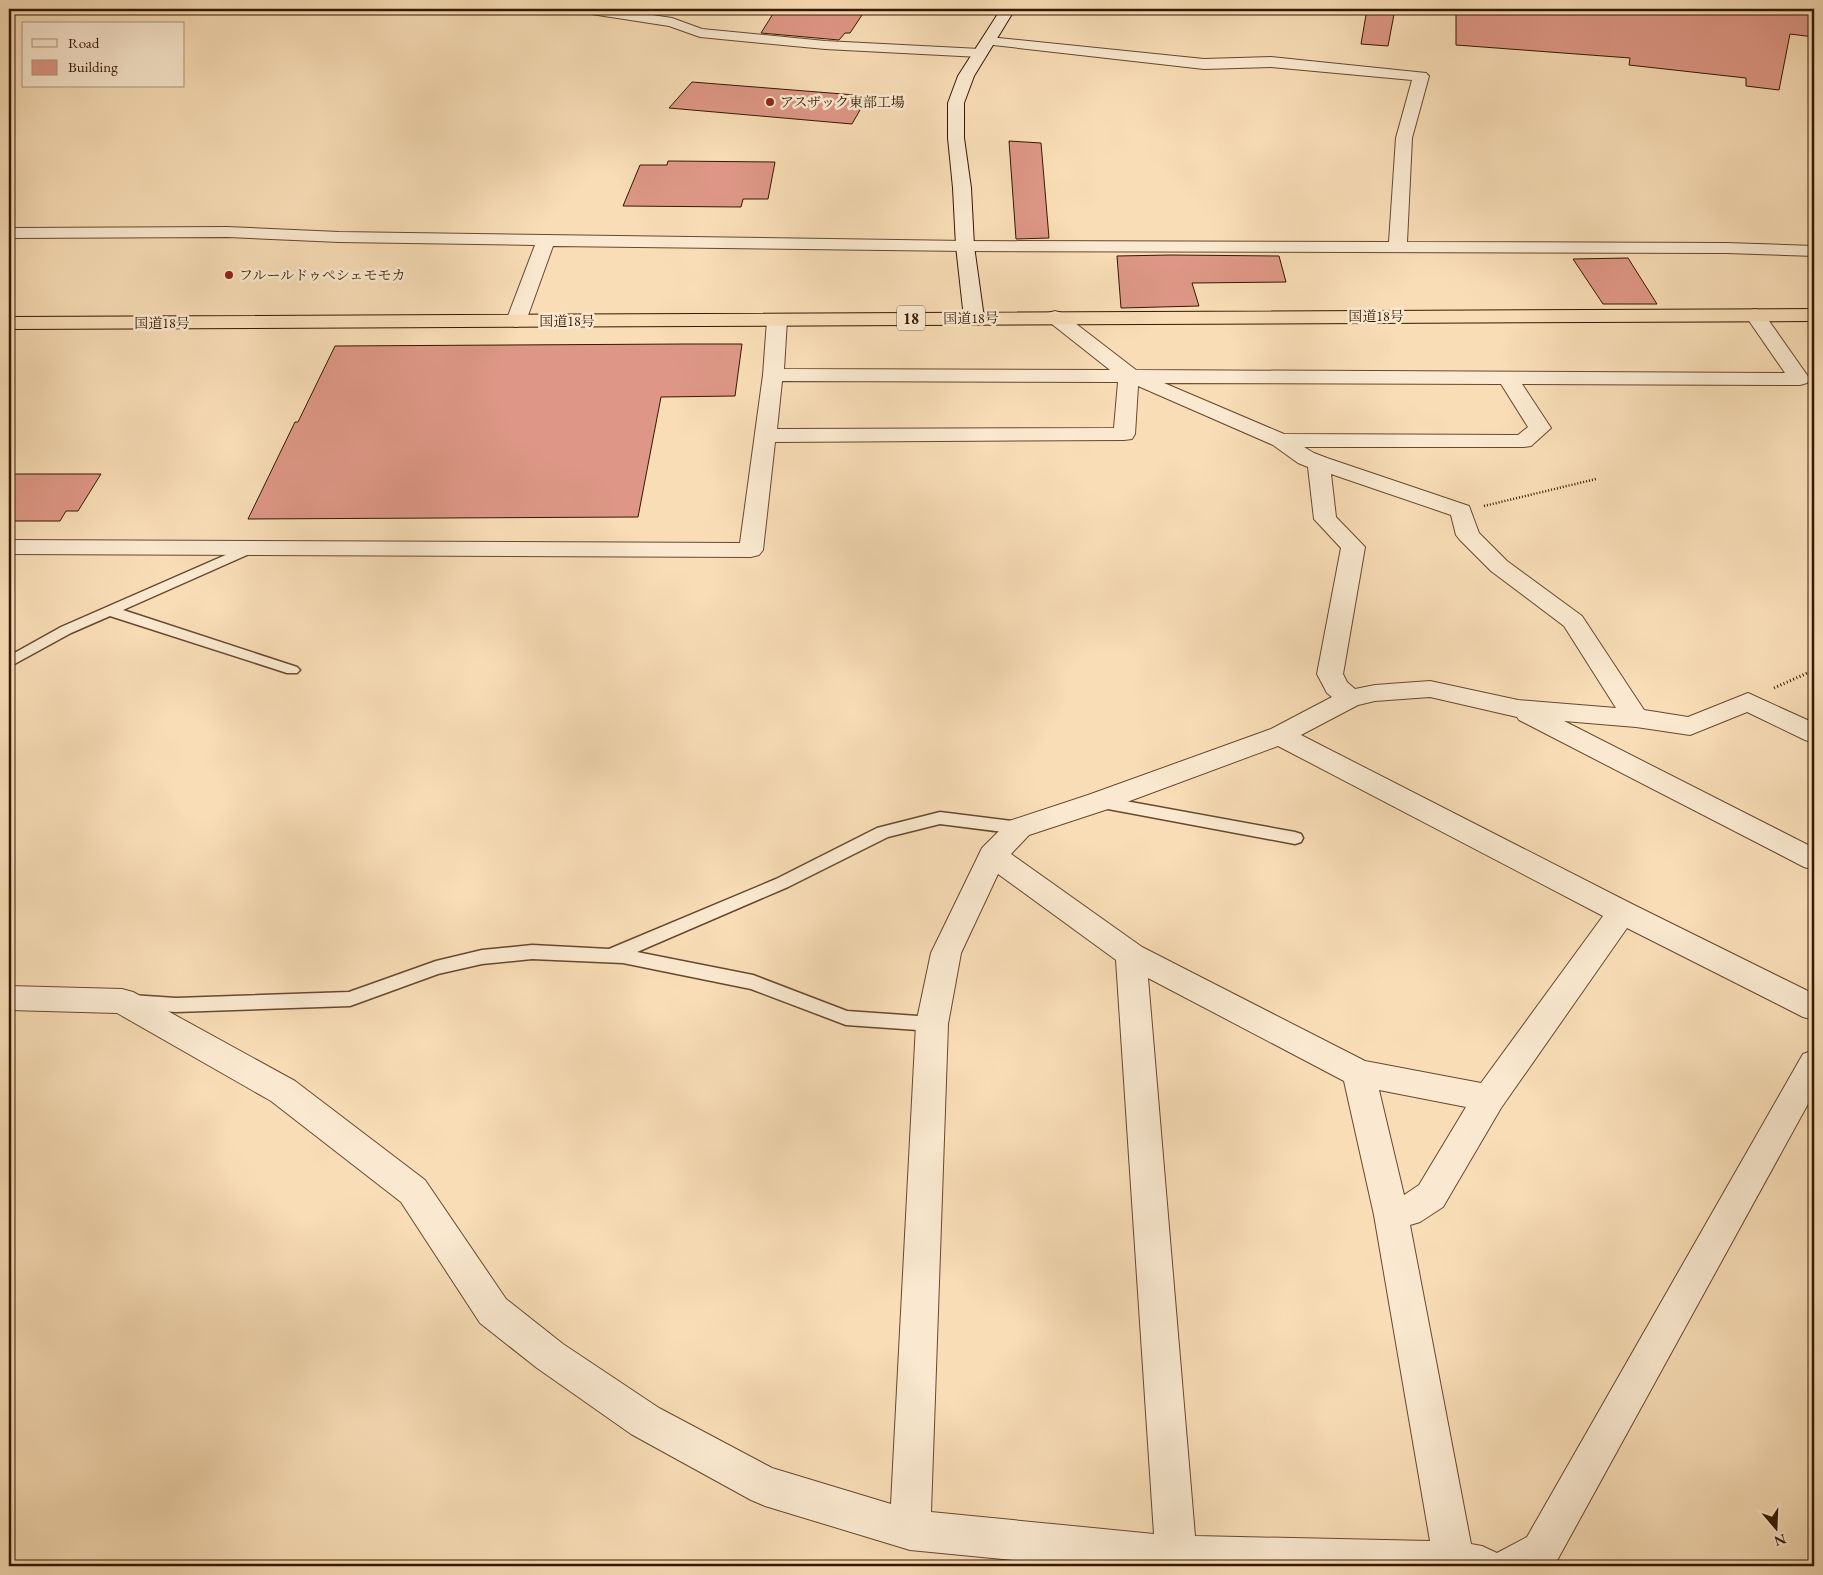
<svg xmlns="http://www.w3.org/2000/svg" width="1823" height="1575" viewBox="0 0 1823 1575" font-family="'EB Garamond','Noto Serif JP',serif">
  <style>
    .building { fill: #de9786; stroke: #351800 }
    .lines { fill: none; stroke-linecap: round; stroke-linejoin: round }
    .lane-casing { stroke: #66492e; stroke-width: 3 }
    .street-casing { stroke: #66492e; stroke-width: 2 }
    .secondary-casing { stroke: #351800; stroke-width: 2 }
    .highway-casing { stroke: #351800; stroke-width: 2 }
    .path-far1 { stroke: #351800; stroke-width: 2.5; stroke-dasharray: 1 2; stroke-linecap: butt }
    .path { stroke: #351800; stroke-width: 3; stroke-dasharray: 1 2.5; stroke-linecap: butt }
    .lane { fill: #fae9d0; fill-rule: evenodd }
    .street { fill: #fae9d0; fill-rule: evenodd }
    .secondary { fill: #fae9d0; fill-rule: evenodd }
    .highway { fill: #f8ddb6; fill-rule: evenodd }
    .poi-dot { fill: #8f2418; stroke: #fae9d0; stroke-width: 2 }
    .labels { text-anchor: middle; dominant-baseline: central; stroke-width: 5; stroke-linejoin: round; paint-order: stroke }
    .far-poi-label { font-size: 14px; fill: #351800; stroke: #fae9d0; text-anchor: start }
    .far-street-label { font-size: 14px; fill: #351800; stroke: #fae9d0 }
    .shield { fill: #fae9d0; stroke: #70573e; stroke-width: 1 }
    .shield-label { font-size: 15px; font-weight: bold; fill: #351800 }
  </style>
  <rect width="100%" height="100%" fill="#f8ddb6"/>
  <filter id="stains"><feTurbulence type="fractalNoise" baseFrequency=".004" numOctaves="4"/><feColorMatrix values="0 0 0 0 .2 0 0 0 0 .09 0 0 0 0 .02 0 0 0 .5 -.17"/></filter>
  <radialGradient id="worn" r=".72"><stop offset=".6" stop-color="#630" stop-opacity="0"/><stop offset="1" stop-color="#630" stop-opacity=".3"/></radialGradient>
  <path class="building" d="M776,9H866L850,33H845L839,40L761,33Z
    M1367,9H1395L1388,46L1361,44Z
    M1456,9H1814V37L1790,34L1779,90L1746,86V78L1629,65L1630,58L1456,45Z
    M692,82L868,96L852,124L669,108Z
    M1009,141L1041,143L1049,238L1016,239Z
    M668,161L775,162L768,199H743L741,207L623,206L640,165H667Z
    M1170,255L1279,256L1286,282L1192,283L1199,306L1121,308L1117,256Z
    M1628,258L1657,304H1603L1573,259Z
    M684,344H742L735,396L661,397L638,517L248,519L295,422H298L335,346Z
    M9,474H101L78,511H66L60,521H9Z"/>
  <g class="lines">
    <defs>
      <path id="lane" d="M253,543L260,547L258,550L123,610L297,667L300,670L297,673H287L110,616L71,633L9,667V656L61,627Z
        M1098,796L1295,832L1301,834L1303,838L1301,842L1295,844L1092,806L1090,802L1092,798Z
        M940,812L1019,822L1025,824L1027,828L1025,832L1019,834L940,824L888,837L788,887L637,952L753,975L847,1011L932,1017L939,1019L941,1024L939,1029L932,1031L846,1025L751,989L623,963L532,959L482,964L438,974L350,1006L176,1012L131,1009L124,1007L122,1002L124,997L131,995L176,998L349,992L436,961L482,950L532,945L609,949L776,879L877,828Z"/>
      <path id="street" d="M578,9H612L672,18L702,29L825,41L980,49L985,50L987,53L985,56L980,57L825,49L700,37L669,26L585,13L580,12Z
        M989,37L1204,59L1271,57L1426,73L1429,76L1412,138L1407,242L1726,243L1814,246V256L1726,253L965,251L553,246L526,321L523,325L516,327L509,325L506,321L535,245L339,242L227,237L9,238V228L227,227L339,232L965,241L1389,242L1396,138L1412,80L1271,67L1204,69L984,44L982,41L984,38Z
        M1755,309L1762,311L1807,375L1810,379L1807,383L1800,385L1522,384L1551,428L1531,446L1523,447H1304L1314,453L1327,458L1469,506L1479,533L1507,561L1582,616L1644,710L1688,717L1748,693L1814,723V743L1805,740L1747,712L1690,735L1636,727L1564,721L1814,848V870L1804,867L1519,720L1517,717L1430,697L1375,701L1358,705L1301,735L1632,904L1814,994V1020L1803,1017L1627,928L1501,1108L1443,1207L1420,1222L1410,1225L1471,1544L1482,1546L1497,1553L1527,1537L1803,1054L1814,1050V1093L1554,1566H1073L910,1550L765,1506L751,1500L631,1434L537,1368L480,1323L401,1202L271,1101L117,1013L9,1010V986L122,989L133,992L295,1081L425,1180L506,1299L563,1344L659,1408L772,1468L891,1504L916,1024L931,953L982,848L1009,821L1088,795L1271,729L1332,697L1327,693L1317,674L1341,548L1314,519L1308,467L1298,463L1273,445L1138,386L1135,434L1132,439L1124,440L775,442L763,550L759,555L751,557L9,554V540L740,543L763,375L767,320L770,316L777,314L784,316L787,320L784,369L1110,370L1048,321L1045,317L1048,313L1055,311L1062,313L1136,370L1785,373L1745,315L1748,311ZM782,381L1118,382L1114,428L777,429ZM1164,383L1501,384L1528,427L1518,435L1284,434ZM1331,474L1451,515L1456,535L1460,540L1491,571L1564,626L1616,708L1518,700L1430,681L1375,685L1355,689L1347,682L1343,674L1365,547L1336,517ZM1278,746L1603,916L1481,1083L1365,1061L1142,947L1011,854L1029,835L1108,809ZM998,874L1116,960L1154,1534L931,1512L948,1024L961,953ZM1148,978L1344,1081L1374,1215L1430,1541L1195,1536ZM1379,1090L1466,1107L1419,1185L1404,1195Z"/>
      <path id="secondary" d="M1001,9H1015L974,76L964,103V138L971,188L974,246L984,318L981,322L974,324L967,322L964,318L956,246L953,188L948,138V103L958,76Z"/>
      <path id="highway" d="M1814,309V321L9,329V317Z"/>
    </defs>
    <use href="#lane" class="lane-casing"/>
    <use href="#street" class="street-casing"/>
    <use href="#secondary" class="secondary-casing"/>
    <use href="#highway" class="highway-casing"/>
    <path class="path-far1" d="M1484,506L1596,479"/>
    <path class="path" d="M1774,688L1814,670"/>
    <use href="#lane" class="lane"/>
    <use href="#street" class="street"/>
    <use href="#secondary" class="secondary"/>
    <use href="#highway" class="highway"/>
  </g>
  <g class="poi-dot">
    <circle cx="770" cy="102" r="5"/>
    <circle cx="229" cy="275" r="5"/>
  </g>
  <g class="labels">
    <g class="far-poi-label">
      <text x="780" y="102">アスザック東部工場</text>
      <text x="239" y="275">フルールドゥぺシェモモカ</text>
    </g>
    <g class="far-street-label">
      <text x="1376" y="316">国道18号</text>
      <text transform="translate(971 318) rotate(-1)">国道18号</text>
      <text x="567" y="321">国道18号</text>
      <text x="162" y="323">国道18号</text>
    </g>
    <rect class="shield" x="897" y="305.5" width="28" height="25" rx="4"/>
    <g class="shield-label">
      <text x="911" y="318">18</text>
    </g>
  </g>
  <rect width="1823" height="1575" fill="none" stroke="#f8ddb6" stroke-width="30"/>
  <rect x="10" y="10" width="1803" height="1555" fill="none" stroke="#351800" stroke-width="2.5"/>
  <rect x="15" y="15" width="1793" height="1545" fill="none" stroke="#351800"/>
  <rect x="22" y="22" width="162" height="65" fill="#fae9d0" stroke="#ab957d"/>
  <rect x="32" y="39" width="25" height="8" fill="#fae9d0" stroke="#ab957d"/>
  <text x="68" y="48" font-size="15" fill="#351800">Road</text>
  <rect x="32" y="60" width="25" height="15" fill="#de9786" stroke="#ab957d"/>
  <text x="68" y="72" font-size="15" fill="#351800">Building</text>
  <g transform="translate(1776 1528) rotate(161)" stroke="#fae9d0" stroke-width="4" paint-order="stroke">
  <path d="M0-4L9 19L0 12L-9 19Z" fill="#351800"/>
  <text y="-8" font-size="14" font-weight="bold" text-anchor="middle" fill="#351800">N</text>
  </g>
  <rect width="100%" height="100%" filter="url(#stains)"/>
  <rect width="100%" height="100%" fill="url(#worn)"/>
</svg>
